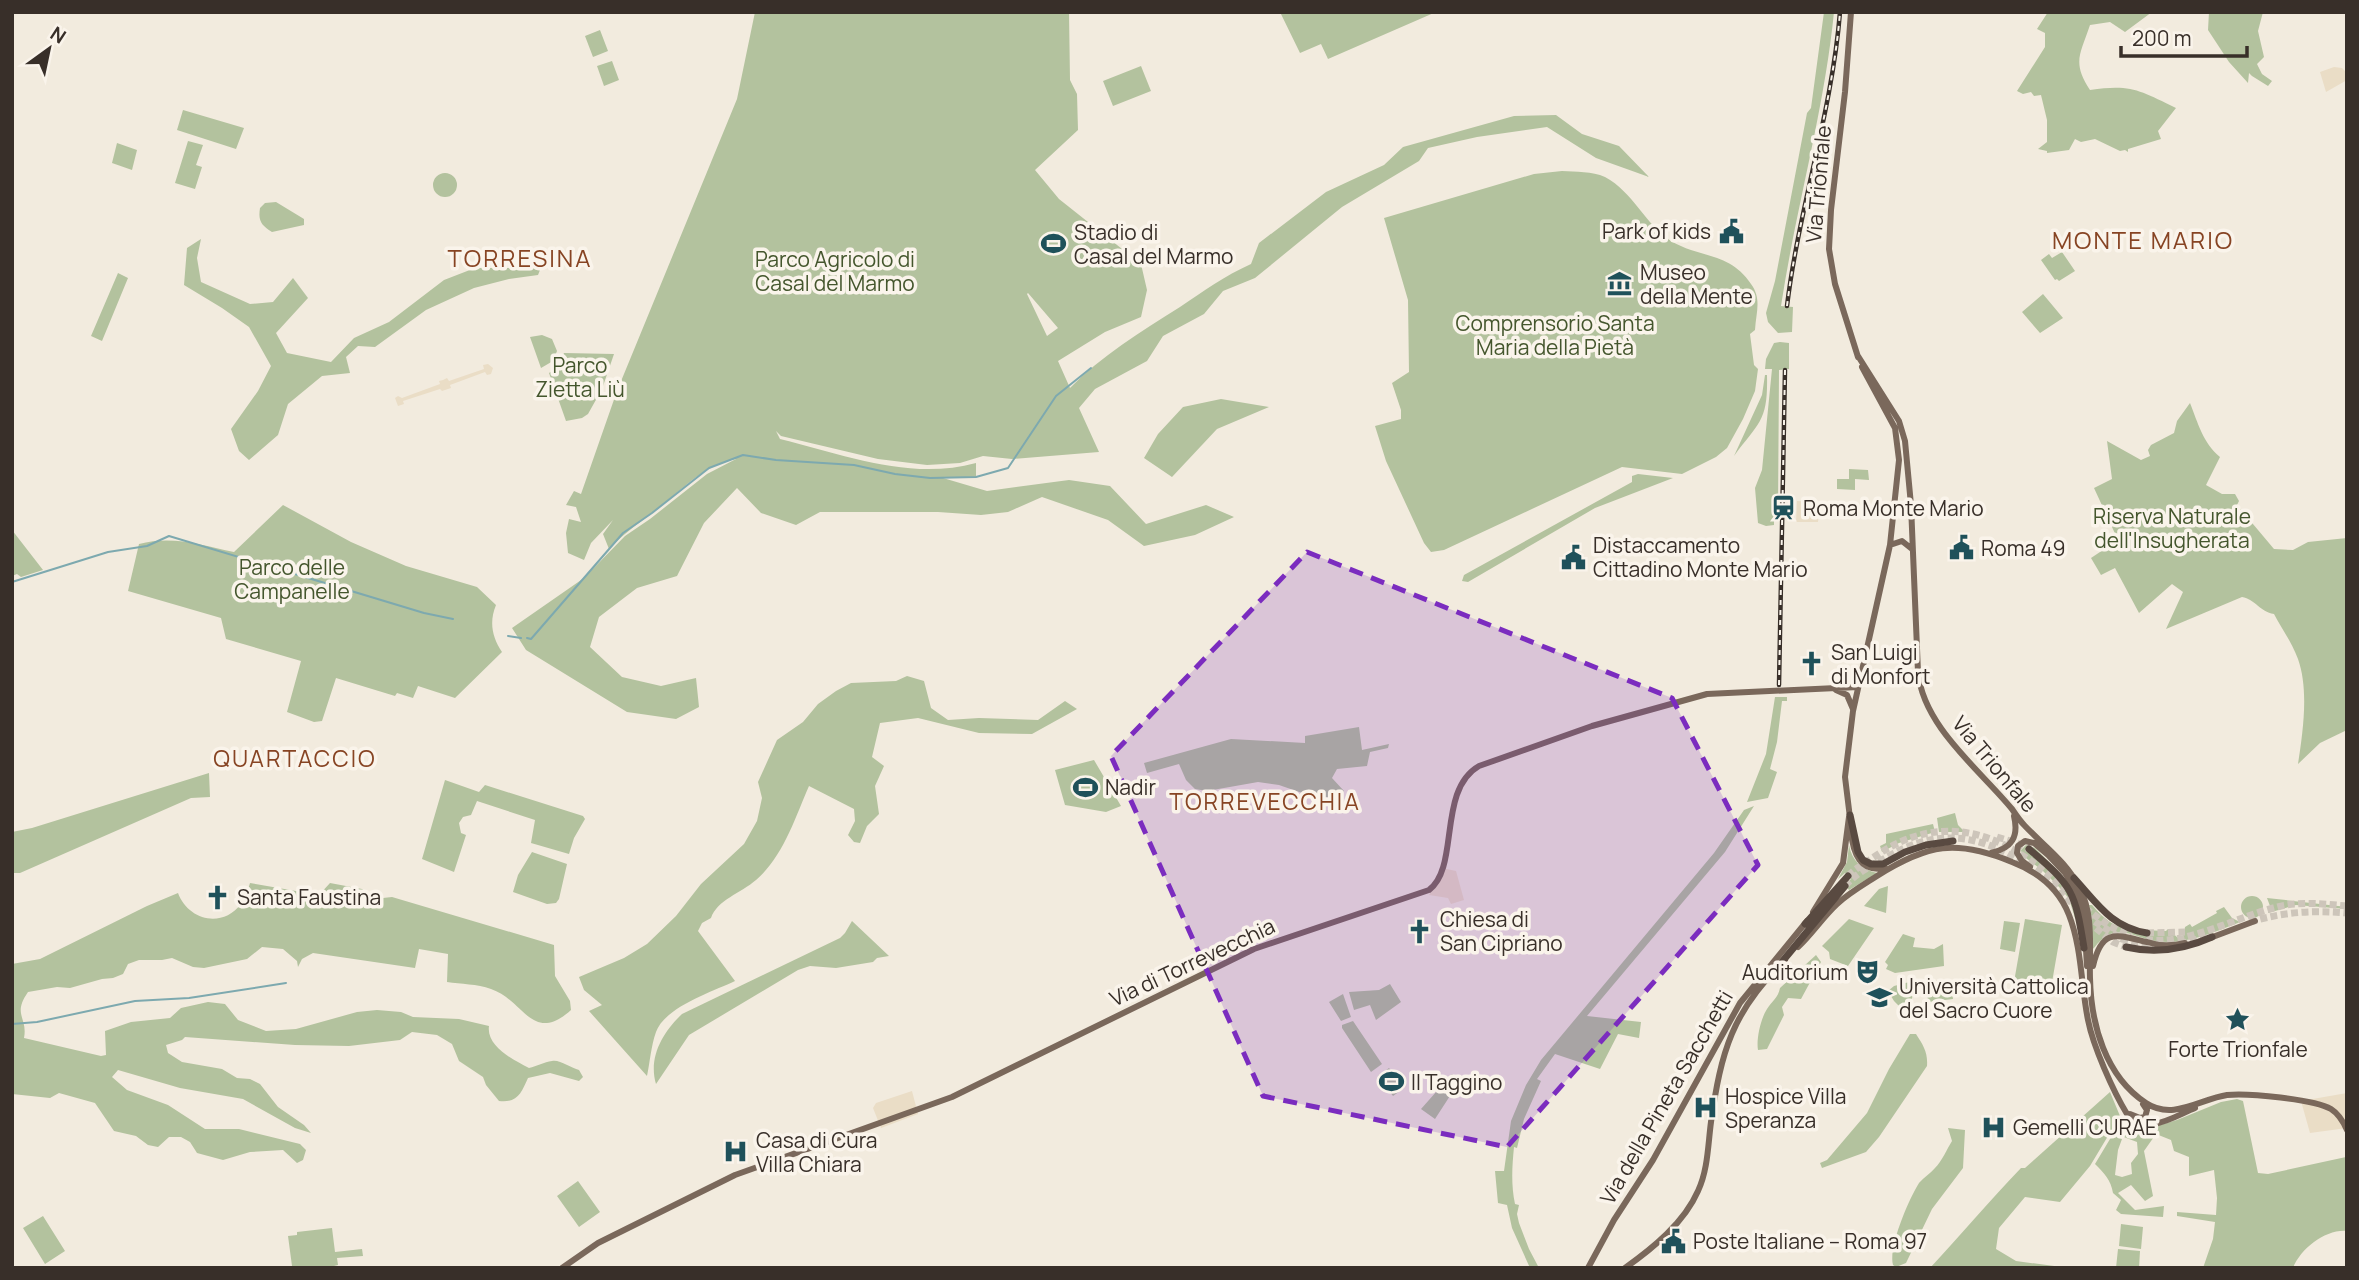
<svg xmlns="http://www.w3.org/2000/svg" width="2359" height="1280" viewBox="0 0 2359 1280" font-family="Manrope,sans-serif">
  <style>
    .green { fill: #b3c29e; fill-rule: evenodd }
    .plaza { fill: #eaddc6 }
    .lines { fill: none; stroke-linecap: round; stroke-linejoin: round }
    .stream { stroke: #7da9af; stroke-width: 2 }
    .highway-tunnel { stroke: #cdc5ba; stroke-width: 7; stroke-dasharray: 7 3.5; stroke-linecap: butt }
    .major { stroke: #7a685b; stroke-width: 6 }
    .highway { stroke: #594a41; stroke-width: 7 }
    .rail-casing { stroke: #382f29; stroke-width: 4.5 }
    .rail { stroke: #faf4eb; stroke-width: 2; stroke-dasharray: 5; stroke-linecap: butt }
    .marked { fill: #7b2cbf; fill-opacity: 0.2; stroke: #7b2cbf; stroke-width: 5; stroke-dasharray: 14 9; stroke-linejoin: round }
    .labels { text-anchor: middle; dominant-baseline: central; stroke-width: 7; stroke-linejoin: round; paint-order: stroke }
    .street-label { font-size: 21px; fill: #382f29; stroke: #faf4eb }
    .poi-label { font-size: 21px; fill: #382f29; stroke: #faf4eb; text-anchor: start }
    .park-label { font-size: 21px; fill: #44562d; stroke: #faf4eb }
    .neighbourhood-label { font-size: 23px; letter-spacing: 2px; fill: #874423; stroke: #faf4eb }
    .quarter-label { font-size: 24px; letter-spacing: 2px; fill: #874423; stroke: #faf4eb }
  </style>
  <rect width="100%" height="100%" fill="#f2ebde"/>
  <path class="green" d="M755,12H1069L1070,80L1077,94L1078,130L1035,170L1059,199L1141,264L1147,290L1141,317L1105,332L1058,361L1070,388C1101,356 1142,331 1180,307C1204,291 1224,276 1251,264L1259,243L1326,192L1384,165L1403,147L1514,116L1556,115L1582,134L1619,146L1649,177L1596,158L1547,127L1477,137L1428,148L1419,161L1342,207L1255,278L1223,291L1204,314L1163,336L1147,361L1095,389L1079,408L1099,452L1012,459L983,456L960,463L927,465L878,459L781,436L776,431L780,439C844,455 911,481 976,463V477L943,478L987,491L1069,480L1110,486L1146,524L1206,505L1234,517L1195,535L1144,546L1108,520L1042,497L1008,512L981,515L938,512H820L796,525L761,513L737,488L704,523L677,576L637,588L599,617L590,647L622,677L661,686L696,678L699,707L676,719L627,712L526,650L512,628L584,578L625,536L650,519L707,474L736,459C703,464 678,494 651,514C636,525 622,535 609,549L603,534L613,520L591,543L584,560L568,553L566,533L569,519L581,522L576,507L566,505L574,491L581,494L617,391L737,99ZM1028,293L1058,328L1047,336L1027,294Z
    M1280,12H1436L1328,59L1321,44L1300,53Z
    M1824,12H1834C1824,112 1796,207 1781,306L1793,307L1792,332L1778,333L1768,322L1766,313L1775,281L1807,113L1811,108Z
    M2048,12H2152L2125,32L2110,22L2090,25C2080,55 2072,62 2090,90C2131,84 2139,90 2176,108L2158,131L2161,139L2128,149V152L2125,150L2120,151L2095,139L2081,142L2075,139L2069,150L2047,153V151L2038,149L2047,142V120L2041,95L2034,96L2031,92L2023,94L2017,91L2045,47V33L2037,29Z
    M2209,12H2263L2258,31L2264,57L2257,64L2262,74L2272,81L2268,86L2252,76L2249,73L2248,83L2229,62L2208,30Z
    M600,30L608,51L593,57L585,36Z
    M612,61L619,80L604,86L597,66Z
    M1141,66L1151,91L1113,106L1103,81Z
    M183,110L244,128L236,149L177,130Z
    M188,141L203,145L196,165L202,167L195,189L175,183Z
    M117,143L137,150L132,170L112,163Z
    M1562,171C1576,172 1592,171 1605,177C1633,192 1645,224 1671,241C1699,258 1730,252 1751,284C1762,299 1756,312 1755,330L1750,334L1754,365L1758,369L1755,391L1743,419L1727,448L1716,457L1682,474L1622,467L1444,550L1431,552L1424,543L1386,461L1375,426L1401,419V410L1392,383L1409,372L1408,300L1384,218L1534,174Z
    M433 185a12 12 0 1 1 24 0a12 12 0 1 1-24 0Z
    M276,202L304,219V225L272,232C261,225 258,221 260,208L265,203Z
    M201,239L197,258L201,282L250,304L273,302L293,278L308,298L276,333L287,353L331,362L354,338L389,322L444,280L475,268H521L538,266L540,270L538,275L509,279L474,288L426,310L375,347L358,346L346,357L350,373L322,376L288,404L278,435L249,460L239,451L231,429L258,391L271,366L249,327L222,308L184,285L187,248Z
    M2062,252L2075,271L2059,281L2057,279L2055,280L2041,260L2049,254L2052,258Z
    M118,273L128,278L102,341L91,336Z
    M2043,294L2063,318L2040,333L2022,312Z
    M542,335L552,339L557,351L553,361L541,368L530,337Z
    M1780,342L1789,343V369L1779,370L1778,514H1774V525L1766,526L1758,523L1755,488L1762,470L1772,369H1765L1766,359L1774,343Z
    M564,353L614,354L602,389L588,414L582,418L566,421L549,373L558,367Z
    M1765,375H1767C1768,421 1760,421 1734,456L1762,395Z
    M1221,399L1269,407L1217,429L1172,477L1144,458L1158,434L1183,407Z
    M2190,403C2198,423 2203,443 2220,457L2206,485L2222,494H2235L2239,501L2237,505L2274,549L2293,550L2308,542L2347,538V730L2320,743L2298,764C2303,731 2309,690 2298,659C2292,643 2282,629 2274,614C2260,612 2255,599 2242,597L2166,629L2183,592L2172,584L2139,613L2115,568L2101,575L2091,558L2118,540L2094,488L2112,479L2107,441L2141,460L2150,456L2148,450L2151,445L2174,433L2177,421Z
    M1849,469L1868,470L1869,480L1855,479V490L1837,489V479H1849Z
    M1638,474L1673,478L1595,508L1468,582L1462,581L1464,575L1632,482V476Z
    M283,505L351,542L406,566L477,587L496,605C489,622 492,637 502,652L455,698L418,686L413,698L397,693L395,696L336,678L322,721L314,722L287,712L301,661L226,639L221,618L128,591L139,544C172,535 202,545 234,552Z
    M12,530L43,570L21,577L17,574L12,576Z
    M907,676L924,681L931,708L948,720L979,718L1038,720L1065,701L1077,709L1032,734L979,733L918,718L880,723L872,757L884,766L875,786L879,814L867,826L860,843L854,842L848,835L855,821L854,809L809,786C795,818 783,857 756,880C741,893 717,900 711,918L702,923L698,931L735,981C712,992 665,1007 656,1032C651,1046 650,1062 647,1076L589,1011L602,1005L584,990L579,977L624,958L647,944L676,916L701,884L744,844L757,821L762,798L758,782L777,740L803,722L818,704L836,691L851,683L896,681Z
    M1775,697H1787V701H1782L1777,742L1770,769L1777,772L1768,798L1747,802L1766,754Z
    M1359,727L1362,750L1389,744L1388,748L1370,752L1367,766L1337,769L1332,778L1344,791L1338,799L1305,794L1279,785L1258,782L1207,791L1195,789L1186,780L1179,764L1147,773L1144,763L1231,739L1305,743V736Z
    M1094,760L1121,806L1106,812L1065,805L1055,770Z
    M209,773L210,797L191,798L20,873H12V832L32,828Z
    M445,780L479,792L485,785L583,816L585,819L574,838L569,854L531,843L535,820L477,801L471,815L463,817L459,823L461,833L466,835L454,872L422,859Z
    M1754,806L1725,852L1587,1016L1641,1022L1639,1038L1618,1034L1600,1069L1555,1054L1537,1079L1541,1081L1524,1119L1517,1148L1514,1147C1512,1167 1511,1185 1515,1204L1519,1205L1517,1214L1519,1223L1529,1249L1539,1268H1530L1512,1228L1507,1205L1498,1203L1495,1171H1504L1511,1121L1526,1085L1541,1060L1714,853L1744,810Z
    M1955,813L1958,825L1965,832H1939L1937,818Z
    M1933,824L1935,832L1899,843L1882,852L1880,846L1886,843V834Z
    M1849,845C1852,861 1862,870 1877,873L1849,890L1845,885L1851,879L1845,873L1838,879L1847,862Z
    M2026,845L2035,848L2064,877L2039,860L2068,890L2077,918H2075L2069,899L2062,890L2043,871L2022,855L2021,850Z
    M532,852L567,864L559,899L556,903L547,904L513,892L518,875Z
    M250,883L319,895L330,883L362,889L374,899L392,897L554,945L555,976L570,1001L571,1010C532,1045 524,1000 491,989C477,984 461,984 447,982L448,954L419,949L415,968L313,953L302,959L298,967L297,961L283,949L262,947L247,959L204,968L193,967L172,958L162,960H139L128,964L123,974L113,978L102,979L70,988L57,987L28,992C12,1015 28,1017 24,1038L101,1056L106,1055L105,1031L131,1022L170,1018L181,1008L208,1002L225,1004L238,1020L266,1031L296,1029L357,1012L377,1010L401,1012L413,1017L459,1019L489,1026C486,1046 513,1060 529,1068C537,1066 544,1062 552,1061C559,1059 571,1068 579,1070L583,1077L579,1081L550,1073L528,1078C521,1093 518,1103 499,1101L486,1085L483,1077L459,1061L452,1044L437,1035L412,1032L400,1040L349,1046L295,1045L185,1037L182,1040L166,1045L168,1053L182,1062L222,1069L237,1078L250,1079L260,1084L278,1107L304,1125L311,1133L295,1128L243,1099L180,1088L118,1070L112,1077L127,1090L168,1105L205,1129H239L300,1144L306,1150L303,1160L297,1163L283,1150L250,1152L223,1160L197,1153L190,1142L181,1137H169L158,1147L148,1145L136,1136L114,1131L95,1103L59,1093L50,1098L12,1094V964L40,959L147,906L178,893C188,920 222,929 241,904C245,898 248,890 250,883Z
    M1888,886L1886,913L1864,906L1879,889Z
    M2241 907a11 11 0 1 1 22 0a11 11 0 1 1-22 0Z
    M2267,898L2347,907V909L2296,905L2268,913L2270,906Z
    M2089,905H2092C2117,935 2132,929 2166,931L2168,929L2178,938L2184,935L2185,927L2190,924L2192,927L2217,913L2216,911L2224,907L2232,918L2240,922C2215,932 2183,946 2156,941C2142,939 2128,930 2114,933C2104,935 2099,942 2093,949Z
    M1849,919L1874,928L1848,966L1830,959L1829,952L1822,946Z
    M2025,919L2062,925L2051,988L2014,982Z
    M852,921L889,956L877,958L873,962L836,968L810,966L798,970L689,1035L656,1084C648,1057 663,1032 682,1014L840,938L845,933Z
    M2004,921L2020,923L2015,952L2000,949Z
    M1903,934L1915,938L1913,947L1934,949L1943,944L1944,966L1895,973L1886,969L1888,965L1885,962Z
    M1816,955L1821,962L1801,999L1788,998L1782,1007L1784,1015L1767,1049L1758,1050C1756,1039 1761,1018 1767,1009C1772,1001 1778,998 1780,988Z
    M1950,979L1953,999L1928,1002L1926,982Z
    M1917,980L1909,1009L1904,1011L1894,1001L1888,991L1894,986Z
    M1390,984L1401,1002L1376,1020L1370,1005L1354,1010L1349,992L1379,990Z
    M1343,994L1351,1017L1341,1021L1329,1002Z
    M1353,1021L1382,1064L1371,1072L1342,1028V1025Z
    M1910,1034H1916C1923,1045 1928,1052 1927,1066L1879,1137L1866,1152L1822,1168L1820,1163L1827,1160L1867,1113L1889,1069Z
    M1389,1068L1404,1088L1393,1096L1378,1076Z
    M1452,1074L1459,1082L1435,1119L1421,1109Z
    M2110,1092L2120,1116L2090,1166L2060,1202L2025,1197L1999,1228L1996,1249L2016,1261L2069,1268H1930C1961,1235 1989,1201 2021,1168H2025Z
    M2237,1099L2243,1101L2258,1173L2268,1174L2346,1157L2347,1231C2326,1229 2301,1248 2293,1268H2203L2213,1239L2215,1222L2177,1216V1212L2216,1215L2217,1198L2214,1170L2189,1176V1157L2174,1151L2171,1140L2156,1134L2144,1151L2153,1196L2145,1201L2131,1185L2118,1193L2135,1210L2164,1206L2163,1217L2121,1214L2116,1210L2121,1200L2113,1193C2111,1180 2104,1173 2095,1164L2113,1134L2122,1139L2118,1150L2115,1175L2122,1177L2132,1174L2131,1163L2138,1154L2137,1142L2113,1133L2124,1116L2139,1127L2150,1128L2177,1120L2221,1102Z
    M1948,1128L1965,1130L1963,1168L1932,1209L1906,1263L1896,1267L1893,1265C1888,1247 1909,1199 1919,1183C1924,1177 1930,1174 1935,1168C1942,1161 1947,1149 1952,1141Z
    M578,1181L600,1212L579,1227L557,1196Z
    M43,1216L65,1251L45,1264L23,1228Z
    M2121,1224L2143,1227L2141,1249L2119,1246Z
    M332,1228L335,1252L362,1249L363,1256L337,1258L338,1265L326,1268L292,1266L288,1236L297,1235V1232Z
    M2118,1249L2140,1251L2139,1268H2116Z"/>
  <path class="plaza" d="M2334,67L2342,68L2347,73V80L2326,92L2320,72Z
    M488,364L493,368L491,374L487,375L485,372L450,385L451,388L442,391L440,389L403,401L404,404L398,406L395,398L398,396L402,398L440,384L439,381L443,380L447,378L449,381L484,369L483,365Z
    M1797,501L1820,502L1818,522H1796Z
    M1442,868L1456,871L1464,900L1451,904L1448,898L1429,895Z
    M912,1091L918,1114L881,1128L873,1108L876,1103Z
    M2347,1093V1128L2310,1133L2301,1101Z"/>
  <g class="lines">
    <path class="stream" d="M12,582L108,552L147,546L169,536L424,613L453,619
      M508,636L521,638
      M527,638L531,639L623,533L652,513L709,468L743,455L776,460L854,465L895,474L930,478L976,477L1008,468L1056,396L1091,368
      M12,1024L37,1022L135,1001L189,998L286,983"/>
    <path class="highway-tunnel" d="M1997,837L2017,843L2029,849
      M1848,876C1856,868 1865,863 1874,857C1946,807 2009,836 2066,890
      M1845,886C1857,872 1873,865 1889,856C1963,813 2021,854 2075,906
      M2085,908L2109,926L2131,936
      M2086,916L2122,939L2158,946
      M2250,922C2283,912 2313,910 2347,913
      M2096,928L2113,942L2126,947
      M2147,933L2185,932
      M2146,940C2188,945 2236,917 2277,907C2300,901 2324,904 2347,906
      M2180,944L2206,937"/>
    <path class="major" d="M1851,12L1845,92L1831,210L1829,249L1835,284L1858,357
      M1858,356L1899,421L1905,441L1911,505L1918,672C1923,726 1979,769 2012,809C2016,815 2020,821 2025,826C2044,846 2068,863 2080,889C2094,916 2089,948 2090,978C2091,1024 2105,1076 2146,1103C2173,1121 2200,1099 2227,1095C2248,1093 2314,1099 2331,1109C2339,1114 2343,1121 2347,1130
      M1890,545L1902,541L1912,549
      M1836,690L1847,695L1853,709
      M1850,818L1845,777L1853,711L1890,545L1899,460L1895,428L1862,367
      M1851,832C1853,853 1860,873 1885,868
      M1991,853C2012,848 2019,837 2014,816
      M2030,867L2022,861L2017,853L2018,846L2025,841L2034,843L2048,855L2065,873L2076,891L2084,917L2087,966
      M1813,912L1843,863L1849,817
      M2210,938L2255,921
      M1798,947C1812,934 1823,917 1837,904C1849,893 1863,885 1877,876C1928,844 1956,839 2012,862C2038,872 2059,889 2069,915C2082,948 2081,986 2088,1020C2093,1046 2113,1091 2127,1114C2147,1136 2173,1117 2195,1108
      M2093,966C2102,927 2117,935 2147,942C2159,946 2173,946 2185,943
      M2130,1114L2140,1118L2145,1117L2147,1110L2143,1104
      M562,1268L598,1243L735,1175L952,1097L1254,949L1429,890C1460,867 1437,790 1479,766L1592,726L1707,694L1858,687
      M1588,1268L1614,1220L1653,1160L1740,1003L1807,921
      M1625,1268C1653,1248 1684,1223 1698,1191C1708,1170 1708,1144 1711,1122C1721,1052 1732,1011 1785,960"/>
    <path class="highway" d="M1850,815L1858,852L1863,860L1871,864H1883L1905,852L1926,845L1953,841
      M2029,849C2073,886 2075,892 2084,948
      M2074,878C2097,903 2111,927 2147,933
      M1805,924L1848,876
      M2126,947C2156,954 2183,950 2212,937
      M1781,963L1845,886"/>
    <defs>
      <path id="rail" d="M1787,306C1799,207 1832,112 1840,12
        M1779,685L1785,370"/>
    </defs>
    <use href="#rail" class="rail-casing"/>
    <use href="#rail" class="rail"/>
  </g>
  <path class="marked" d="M1307,552L1672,698L1758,865L1507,1147L1263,1096L1111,756Z"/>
  <defs>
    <symbol id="civic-bare" viewBox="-9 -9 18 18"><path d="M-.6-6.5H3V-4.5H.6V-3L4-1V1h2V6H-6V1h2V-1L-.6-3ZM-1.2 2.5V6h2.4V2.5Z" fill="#1f515a" stroke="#faf4eb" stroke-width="2.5" paint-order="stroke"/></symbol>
    <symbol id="stadium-bare" viewBox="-9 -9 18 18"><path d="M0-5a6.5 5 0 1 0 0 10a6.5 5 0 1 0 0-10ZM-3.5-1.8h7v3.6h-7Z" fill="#1f515a" stroke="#faf4eb" stroke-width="2.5" paint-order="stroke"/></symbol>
    <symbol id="museum-bare" viewBox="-9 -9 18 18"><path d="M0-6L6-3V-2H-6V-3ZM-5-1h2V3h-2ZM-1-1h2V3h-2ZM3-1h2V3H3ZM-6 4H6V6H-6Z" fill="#1f515a" stroke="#faf4eb" stroke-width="2.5" paint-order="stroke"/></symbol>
    <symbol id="station-bare" viewBox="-9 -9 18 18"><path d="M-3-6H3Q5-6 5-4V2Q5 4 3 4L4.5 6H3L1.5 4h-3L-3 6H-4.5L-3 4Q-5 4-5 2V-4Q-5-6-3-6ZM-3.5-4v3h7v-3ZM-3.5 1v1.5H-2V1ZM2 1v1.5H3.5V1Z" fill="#1f515a" stroke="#faf4eb" stroke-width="2.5" paint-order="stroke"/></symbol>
    <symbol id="church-bare" viewBox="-9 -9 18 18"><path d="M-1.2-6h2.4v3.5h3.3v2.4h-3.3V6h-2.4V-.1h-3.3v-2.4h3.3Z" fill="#1f515a" stroke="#faf4eb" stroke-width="2.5" paint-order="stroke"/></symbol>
    <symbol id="theatre-bare" viewBox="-9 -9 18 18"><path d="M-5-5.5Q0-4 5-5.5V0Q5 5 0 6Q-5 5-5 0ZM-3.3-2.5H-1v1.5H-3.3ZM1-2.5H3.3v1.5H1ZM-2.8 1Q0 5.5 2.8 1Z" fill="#1f515a" stroke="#faf4eb" stroke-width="2.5" paint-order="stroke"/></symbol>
    <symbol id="university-bare" viewBox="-9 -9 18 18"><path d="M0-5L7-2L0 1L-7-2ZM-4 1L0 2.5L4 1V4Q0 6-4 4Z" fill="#1f515a" stroke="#faf4eb" stroke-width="2.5" paint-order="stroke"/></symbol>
    <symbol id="sight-bare" viewBox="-9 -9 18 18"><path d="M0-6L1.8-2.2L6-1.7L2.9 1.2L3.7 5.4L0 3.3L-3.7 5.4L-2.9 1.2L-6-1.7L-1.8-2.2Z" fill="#1f515a" stroke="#faf4eb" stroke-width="2.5" paint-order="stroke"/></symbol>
    <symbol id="hospital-bare" viewBox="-9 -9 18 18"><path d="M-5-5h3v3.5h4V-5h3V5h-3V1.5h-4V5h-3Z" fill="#1f515a" stroke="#faf4eb" stroke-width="2.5" paint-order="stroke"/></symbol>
  </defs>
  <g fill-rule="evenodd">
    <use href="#civic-bare" x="1714" y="214" width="35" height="35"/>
    <use href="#stadium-bare" x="1036" y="226" width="35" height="35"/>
    <use href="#museum-bare" x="1602" y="266" width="35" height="35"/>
    <use href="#station-bare" x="1766" y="490" width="35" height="35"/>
    <use href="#civic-bare" x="1944" y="530" width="35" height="35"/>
    <use href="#civic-bare" x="1556" y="540" width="35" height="35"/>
    <use href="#church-bare" x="1794" y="646" width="35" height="35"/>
    <use href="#stadium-bare" x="1068" y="770" width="35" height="35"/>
    <use href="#church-bare" x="200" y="880" width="35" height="35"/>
    <use href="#church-bare" x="1402" y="914" width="35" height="35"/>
    <use href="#theatre-bare" x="1850" y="954" width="35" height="35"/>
    <use href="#university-bare" x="1862" y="980" width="35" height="35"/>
    <use href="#sight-bare" x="2220" y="1002" width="35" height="35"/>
    <use href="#stadium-bare" x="1374" y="1064" width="35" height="35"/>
    <use href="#hospital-bare" x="1688" y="1090" width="35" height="35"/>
    <use href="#hospital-bare" x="1976" y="1110" width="35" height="35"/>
    <use href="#hospital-bare" x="718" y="1134" width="35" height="35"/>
    <use href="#civic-bare" x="1656" y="1224" width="35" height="35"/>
  </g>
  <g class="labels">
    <g class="street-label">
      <text transform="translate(1818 184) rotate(-85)">Via Trionfale</text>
      <text transform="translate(1995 764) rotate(50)">Via Trionfale</text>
      <text transform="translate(1192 962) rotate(-25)">Via di Torrevecchia</text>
      <text transform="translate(1666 1097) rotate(-60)">Via della Pineta Sacchetti</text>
    </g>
    <g class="poi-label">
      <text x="1711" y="231" text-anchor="end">Park of kids</text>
      <text x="1074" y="232">Stadio di<tspan x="1074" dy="24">Casal del Marmo</tspan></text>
      <text x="1640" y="272">Museo<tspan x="1640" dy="24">della Mente</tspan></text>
      <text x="1803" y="508">Roma Monte Mario</text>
      <text x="1593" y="545">Distaccamento<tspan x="1593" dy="24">Cittadino Monte Mario</tspan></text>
      <text x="1981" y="548">Roma 49</text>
      <text x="1831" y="652">San Luigi<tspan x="1831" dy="24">di Monfort</tspan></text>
      <text x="1105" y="787">Nadir</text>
      <text x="237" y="897">Santa Faustina</text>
      <text x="1440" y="919">Chiesa di<tspan x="1440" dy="24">San Cipriano</tspan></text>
      <text x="1848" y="972" text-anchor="end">Auditorium</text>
      <text x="1899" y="986">Università Cattolica<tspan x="1899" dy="24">del Sacro Cuore</tspan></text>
      <text x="2238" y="1049" text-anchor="middle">Forte Trionfale</text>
      <text x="1411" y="1082">Il Taggino</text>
      <text x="1725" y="1096">Hospice Villa<tspan x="1725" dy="24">Speranza</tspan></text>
      <text x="2013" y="1127">Gemelli CURAE</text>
      <text x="756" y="1140">Casa di Cura<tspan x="756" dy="24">Villa Chiara</tspan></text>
      <text x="1693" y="1241">Poste Italiane – Roma 97</text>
    </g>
    <g class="park-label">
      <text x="835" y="259">Parco Agricolo di<tspan x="835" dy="24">Casal del Marmo</tspan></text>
      <text x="1555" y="323">Comprensorio Santa<tspan x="1555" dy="24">Maria della Pietà</tspan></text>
      <text x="580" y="365">Parco<tspan x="580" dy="24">Zietta Liù</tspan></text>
      <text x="2172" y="516">Riserva Naturale<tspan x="2172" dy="24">dell'Insugherata</tspan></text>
      <text x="292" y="567">Parco delle<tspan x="292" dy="24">Campanelle</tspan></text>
    </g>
    <g class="neighbourhood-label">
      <text x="295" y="758">QUARTACCIO</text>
      <text x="1265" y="801">TORREVECCHIA</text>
    </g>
    <g class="quarter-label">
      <text x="2143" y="239">MONTE MARIO</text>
      <text x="520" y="257">TORRESINA</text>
    </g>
  </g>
  <rect width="2359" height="1280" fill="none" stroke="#382f29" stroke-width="28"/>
  <g transform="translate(49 49) rotate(33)" stroke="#faf4eb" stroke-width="5" paint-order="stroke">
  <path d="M0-5L12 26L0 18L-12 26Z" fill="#382f29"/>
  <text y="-10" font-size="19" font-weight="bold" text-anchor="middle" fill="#382f29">N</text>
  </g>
  <path d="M2121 46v10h126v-10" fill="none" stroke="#382f29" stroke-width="3.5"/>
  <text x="2132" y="46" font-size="21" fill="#382f29" stroke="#faf4eb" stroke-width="5" paint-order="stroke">200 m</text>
</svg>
